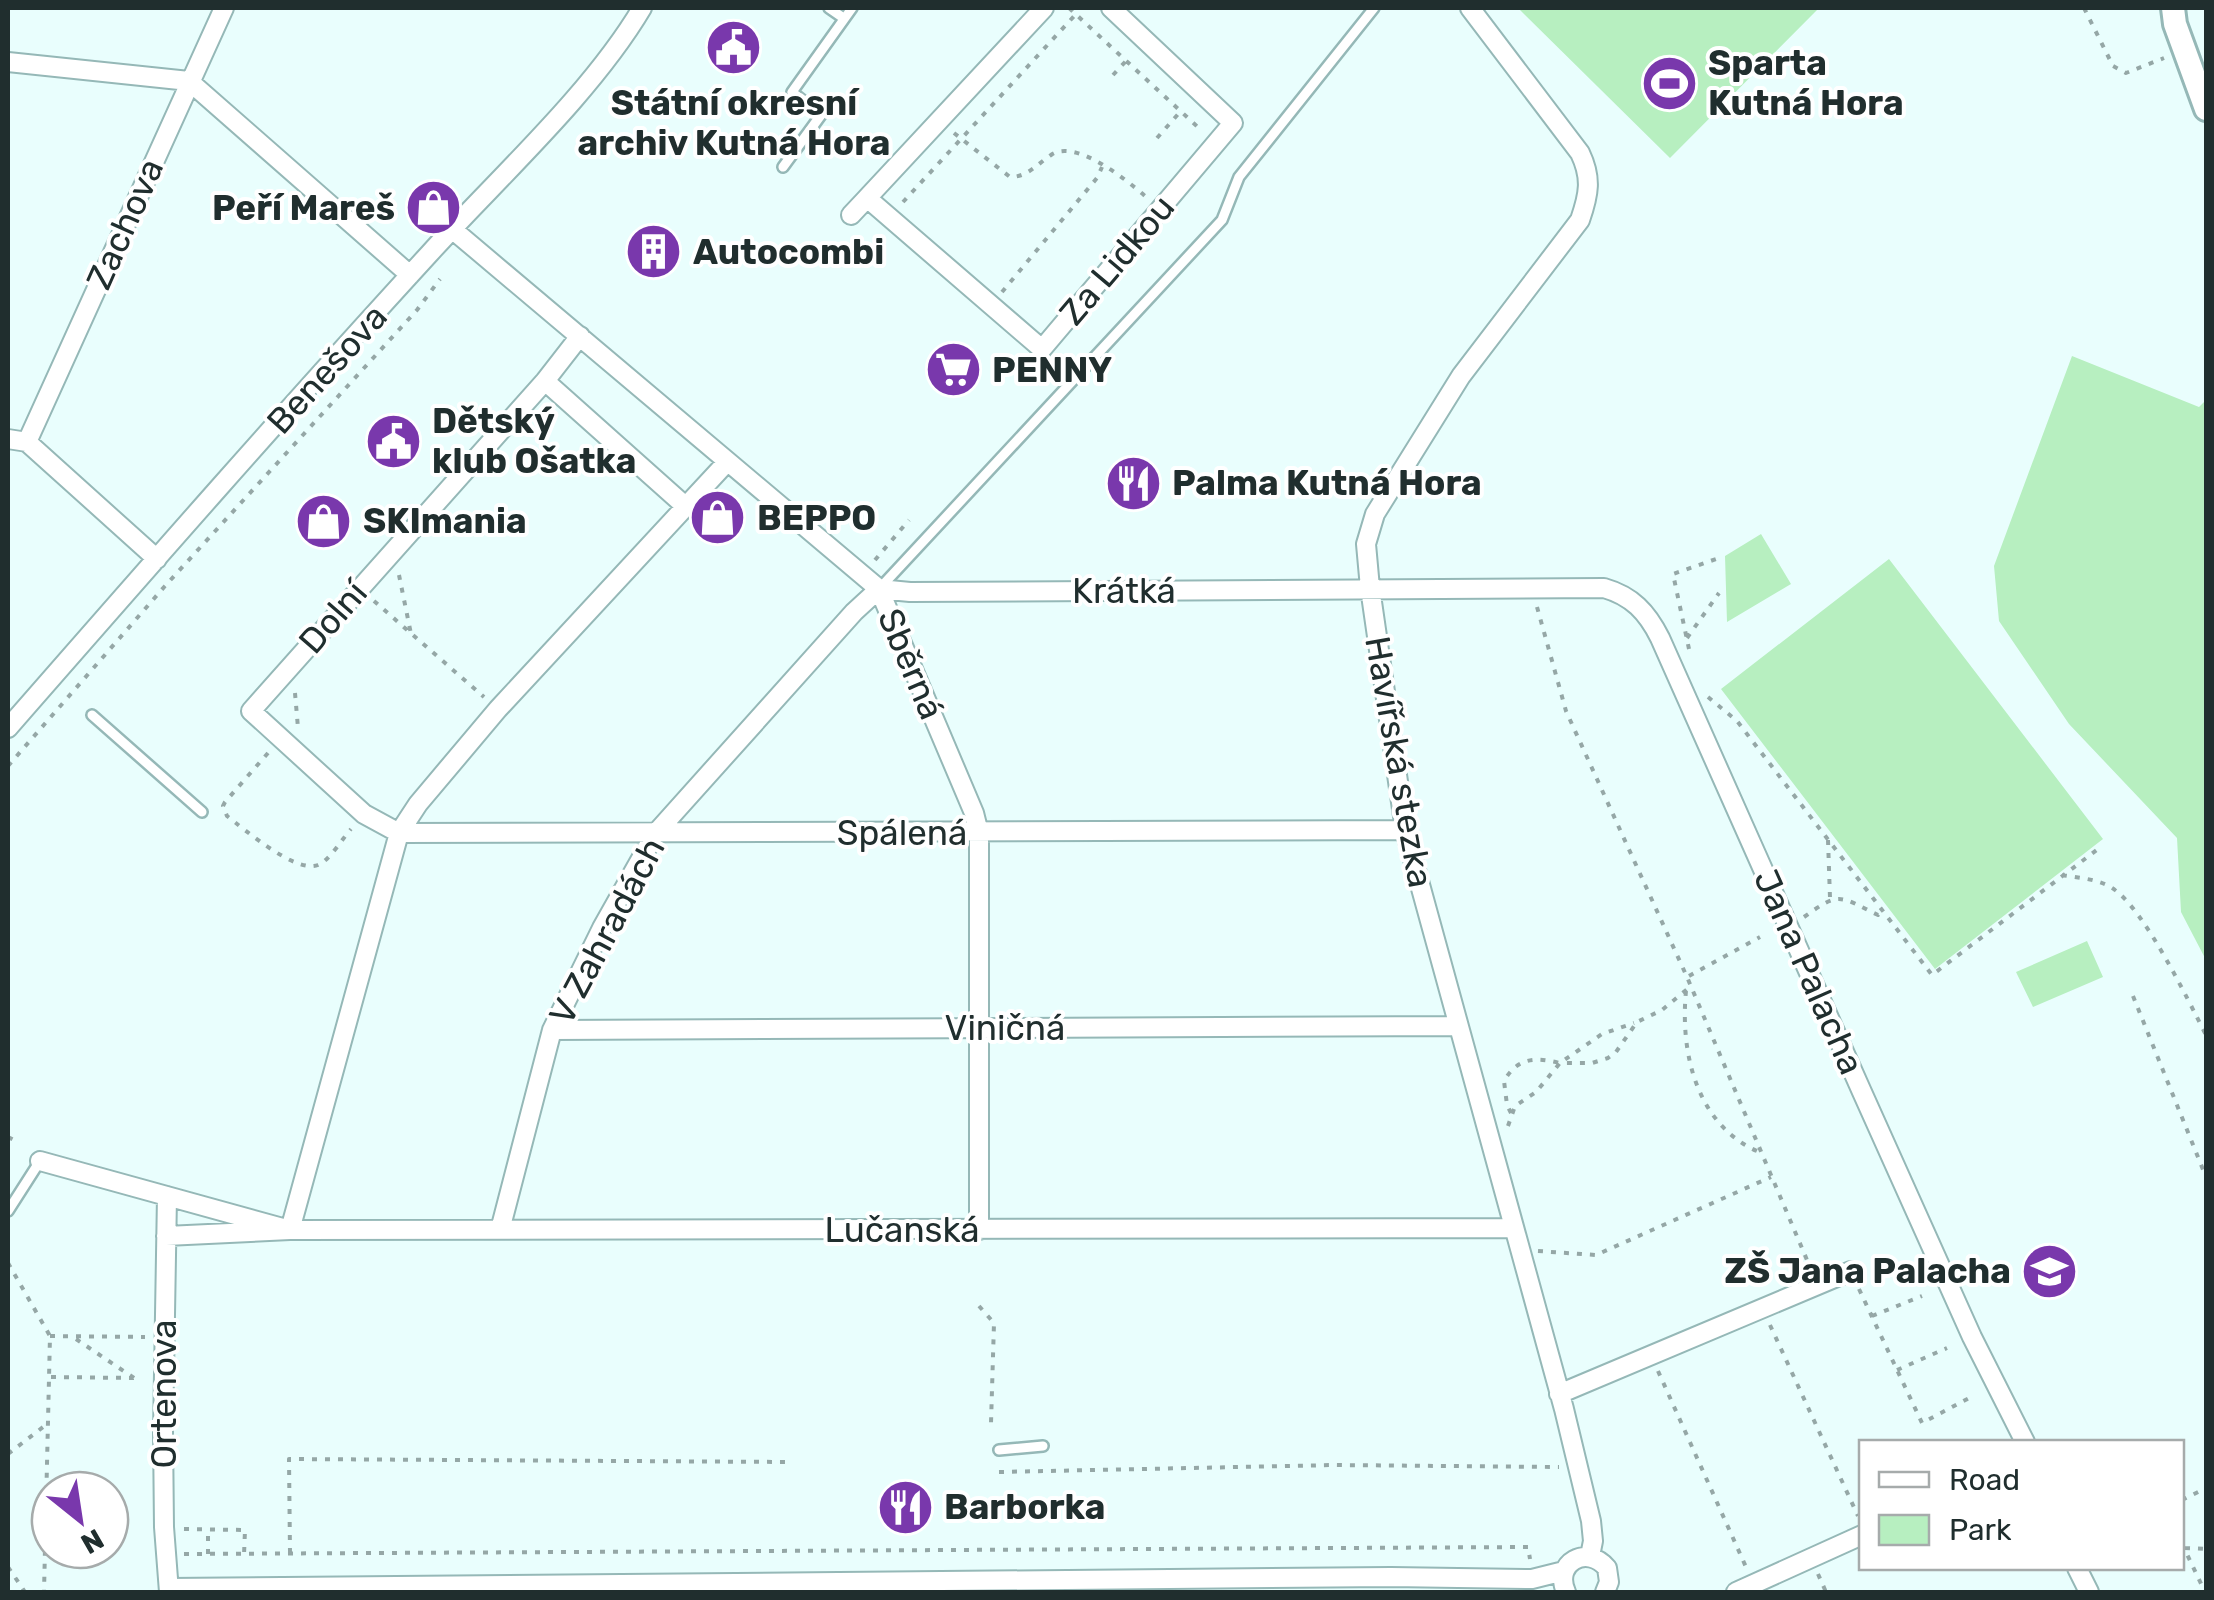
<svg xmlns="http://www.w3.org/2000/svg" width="2214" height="1600" viewBox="0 0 2214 1600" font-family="Rubik,sans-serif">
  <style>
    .green { fill: #b7efc0 }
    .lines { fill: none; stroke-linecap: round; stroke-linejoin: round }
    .service-casing { stroke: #95b8b7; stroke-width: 14 }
    .minor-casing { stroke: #95b8b7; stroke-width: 22 }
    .tertiary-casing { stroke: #95b8b7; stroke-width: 28 }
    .path { stroke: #95a7a6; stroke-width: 4; stroke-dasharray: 5 8; stroke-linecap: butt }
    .service { stroke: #fff; stroke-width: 9 }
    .minor { stroke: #fff; stroke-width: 18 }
    .tertiary { stroke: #fff; stroke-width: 22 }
    .labels { text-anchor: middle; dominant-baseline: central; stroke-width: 8; stroke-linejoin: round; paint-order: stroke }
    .poi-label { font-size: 35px; font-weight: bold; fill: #202e2e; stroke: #fff; text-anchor: start }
    .street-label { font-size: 35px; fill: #202e2e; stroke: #fff }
  </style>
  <rect width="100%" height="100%" fill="#e9fefd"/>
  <path class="green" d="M1518,8H1819L1670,158Z
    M2072,356L2199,407L2206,400V960L2181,912L2177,838L2069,724L1999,621L1994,566Z
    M1761,534L1791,584L1727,622L1725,556Z
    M1889,559L2103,839L1935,969L1721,689Z
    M2087,941L2103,977L2033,1007L2016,972Z"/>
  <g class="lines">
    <defs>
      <path id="service" d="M829,8L842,17
        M783,167L821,115L792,92L852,8
        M879,589L1222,220L1239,177L1374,8
        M92,715L202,812
        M8,1211L40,1161
        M999,1450L1043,1446"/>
      <path id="minor" d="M1044,8L867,198L1042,349L1233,123L1111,8
        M1470,8L1580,153C1592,178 1589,194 1580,220L1461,376L1375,514L1366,544L1370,588L1405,830L1564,1409L1591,1521L1593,1541L1590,1556
        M8,62L189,81L410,275
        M851,215L867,198
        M452,229L879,589L974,813L979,833V1230
        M580,336L545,381L251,711L364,814L399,833L1405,830
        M545,381L684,505
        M8,439L27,442L157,559
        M27,442L224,8
        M879,589L910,592L1604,588C1632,596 1647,612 1660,638L1862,1092L1972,1337L2025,1442
        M8,728C147,569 287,409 430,253C498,178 591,94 642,8
        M552,1030L1457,1026
        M40,1161L290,1230L1513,1228
        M167,1196L163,1433L164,1527L169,1592
        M500,1230L552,1030L602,928L655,834L854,612L879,589
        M166,1236L290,1230L399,833L418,804L498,709L727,462
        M1559,1394L1851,1271
        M2077,1568L2089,1592
        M169,1588L1391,1577L1532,1579L1564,1571
        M1566,1592C1553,1563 1587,1544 1607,1568L1609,1582L1605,1592
        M1736,1592L1862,1535"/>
      <path id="tertiary" d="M2173,8L2175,24L2206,109"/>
    </defs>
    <use href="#service" class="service-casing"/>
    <use href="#minor" class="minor-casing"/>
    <use href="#tertiary" class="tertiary-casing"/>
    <path class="path" d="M1069,8L1201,130
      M2084,8L2113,66L2126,73L2164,58
      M1113,75L1126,61
      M954,133L1010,177C1028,177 1037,164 1051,155C1075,138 1127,180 1146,197
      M1157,138L1180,112
      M903,202L1076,14
      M1002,292L1097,178L1102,167
      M875,560L909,520
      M399,575L411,634
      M374,601L484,697
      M1537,607L1566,711L1687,977L1810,1267
      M1687,638L1719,593
      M1689,649L1673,574L1719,558
      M295,693L298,728
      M1708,697L1737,721L1932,975L2102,846
      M268,753L225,802L223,806L227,816C244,829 296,874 318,865C330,860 342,839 351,829
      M8,766L165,586L417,310L440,279
      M1828,840L1830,898
      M2062,875C2079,878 2101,879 2115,890C2146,913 2187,998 2206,1035
      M1804,917C1840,891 1839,896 1878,915L1882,911
      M1689,976L1760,937
      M1686,991C1680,1052 1696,1125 1759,1152
      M2133,996L2206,1177
      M1511,1113L1507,1105L1504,1081C1518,1057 1535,1057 1560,1063L1602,1034L1634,1023
      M1508,1126L1515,1106L1536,1092L1560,1063H1592L1608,1058L1616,1052L1637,1022L1662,1010L1691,986
      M8,1137L16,1141
      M1538,1251L1596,1255L1771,1177
      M8,1263L50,1336L44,1592
      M1859,1289L1922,1423L1971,1397
      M979,1306L994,1323L991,1423
      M1872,1316L1922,1296
      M1770,1325L1858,1516
      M50,1336L145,1337
      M76,1339L134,1378
      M1897,1370L1947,1348
      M1658,1371L1746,1567
      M51,1377L134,1378
      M8,1454L47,1424
      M999,1472L1334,1465L1559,1467
      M2182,1500L2206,1488
      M184,1529L245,1530L244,1555
      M2182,1544L2205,1592
      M2185,1548L2206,1549
      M290,1553L289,1459L789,1462
      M184,1554L1528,1547L1530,1559
      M208,1554V1530
      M8,1567L25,1592
      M1818,1574L1826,1592"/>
    <use href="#service" class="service"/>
    <use href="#minor" class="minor"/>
    <use href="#tertiary" class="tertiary"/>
  </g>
  <defs>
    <symbol id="civic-disc" viewBox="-11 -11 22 22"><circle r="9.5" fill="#7938ac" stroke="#fff"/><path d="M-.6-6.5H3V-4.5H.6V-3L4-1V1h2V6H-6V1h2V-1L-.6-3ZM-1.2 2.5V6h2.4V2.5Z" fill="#fff"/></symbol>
    <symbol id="stadium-disc" viewBox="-11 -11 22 22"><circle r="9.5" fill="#7938ac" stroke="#fff"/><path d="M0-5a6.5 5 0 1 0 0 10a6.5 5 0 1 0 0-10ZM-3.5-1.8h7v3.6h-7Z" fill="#fff"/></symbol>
    <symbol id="shop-disc" viewBox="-11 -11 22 22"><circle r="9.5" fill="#7938ac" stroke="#fff"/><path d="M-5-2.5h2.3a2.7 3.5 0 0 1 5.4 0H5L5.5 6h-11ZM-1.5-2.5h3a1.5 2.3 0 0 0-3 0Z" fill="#fff"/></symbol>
    <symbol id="building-disc" viewBox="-11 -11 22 22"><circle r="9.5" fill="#7938ac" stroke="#fff"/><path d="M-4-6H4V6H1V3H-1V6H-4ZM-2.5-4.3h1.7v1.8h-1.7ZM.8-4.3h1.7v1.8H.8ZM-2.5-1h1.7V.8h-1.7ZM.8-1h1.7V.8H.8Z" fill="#fff"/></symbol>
    <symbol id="supermarket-disc" viewBox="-11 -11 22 22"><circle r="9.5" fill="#7938ac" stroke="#fff"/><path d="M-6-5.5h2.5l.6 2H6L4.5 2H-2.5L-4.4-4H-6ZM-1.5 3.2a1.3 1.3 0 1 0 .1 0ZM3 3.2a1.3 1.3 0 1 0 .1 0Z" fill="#fff"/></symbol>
    <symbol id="restaurant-disc" viewBox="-11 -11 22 22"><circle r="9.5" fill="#7938ac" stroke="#fff"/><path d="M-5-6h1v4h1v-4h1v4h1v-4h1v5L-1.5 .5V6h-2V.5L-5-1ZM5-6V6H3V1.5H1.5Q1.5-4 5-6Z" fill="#fff"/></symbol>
    <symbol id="school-disc" viewBox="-11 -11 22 22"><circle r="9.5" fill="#7938ac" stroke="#fff"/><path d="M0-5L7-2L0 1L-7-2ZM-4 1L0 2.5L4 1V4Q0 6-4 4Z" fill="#fff"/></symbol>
  </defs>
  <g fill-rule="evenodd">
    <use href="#civic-disc" x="702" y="16" width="63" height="63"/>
    <use href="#stadium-disc" x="1638" y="52" width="63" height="63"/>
    <use href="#shop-disc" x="402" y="176" width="63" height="63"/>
    <use href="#building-disc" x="622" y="220" width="63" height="63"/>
    <use href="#supermarket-disc" x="922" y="338" width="63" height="63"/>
    <use href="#civic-disc" x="362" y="410" width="63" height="63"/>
    <use href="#restaurant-disc" x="1102" y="452" width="63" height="63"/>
    <use href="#shop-disc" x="686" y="486" width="63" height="63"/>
    <use href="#shop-disc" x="292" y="490" width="63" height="63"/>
    <use href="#school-disc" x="2018" y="1240" width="63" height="63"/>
    <use href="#restaurant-disc" x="874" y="1476" width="63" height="63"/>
  </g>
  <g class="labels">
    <g class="poi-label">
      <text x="1708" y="63">Sparta<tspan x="1708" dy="40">Kutná Hora</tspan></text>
      <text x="734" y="103" text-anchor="middle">Státní okresní<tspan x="734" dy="40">archiv Kutná Hora</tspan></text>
      <text x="395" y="208" text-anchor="end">Peří Mareš</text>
      <text x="693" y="252">Autocombi</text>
      <text x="992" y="370">PENNY</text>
      <text x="432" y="421">Dětský<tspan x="432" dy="40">klub Ošatka</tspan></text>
      <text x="1172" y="483">Palma Kutná Hora</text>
      <text x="757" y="518">BEPPO</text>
      <text x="363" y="521">SKImania</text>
      <text x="2011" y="1271" text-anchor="end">ZŠ Jana Palacha</text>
      <text x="944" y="1507">Barborka</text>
    </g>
    <g class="street-label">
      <text transform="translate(125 224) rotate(-66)">Zachova</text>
      <text transform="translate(1117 260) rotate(-50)">Za Lidkou</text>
      <text transform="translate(327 369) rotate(-48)">Benešova</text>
      <text x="1124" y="591">Krátká</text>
      <text transform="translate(333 617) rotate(-49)">Dolní</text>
      <text transform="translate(911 664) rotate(67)">Sběrná</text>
      <text transform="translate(1399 762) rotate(80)">Havířská stezka</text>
      <text x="902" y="833">Spálená</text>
      <text transform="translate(607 931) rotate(-62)">V Zahradách</text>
      <text transform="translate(1809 972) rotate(66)">Jana Palacha</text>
      <text x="1005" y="1028">Viničná</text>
      <text x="902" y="1230">Lučanská</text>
      <text transform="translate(164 1394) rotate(-90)">Ortenova</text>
    </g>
  </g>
  <rect width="2214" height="1600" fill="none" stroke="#202e2e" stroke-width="20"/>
  <rect x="1859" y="1440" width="325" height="130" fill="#ffffff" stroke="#a6abab" stroke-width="2.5"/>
  <rect x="1879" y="1472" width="50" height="15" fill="#ffffff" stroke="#a6abab" stroke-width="2.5"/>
  <text x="1949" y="1490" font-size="30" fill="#202e2e">Road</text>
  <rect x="1879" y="1515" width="50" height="30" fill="#b7efc0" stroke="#a6abab" stroke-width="2.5"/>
  <text x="1949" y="1540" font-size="30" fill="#202e2e">Park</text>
  <g transform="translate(80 1520) rotate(150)"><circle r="48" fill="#ffffff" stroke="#a6abab" stroke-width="2.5"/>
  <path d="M0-8L18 38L0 25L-18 38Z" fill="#7938ac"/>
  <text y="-15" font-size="28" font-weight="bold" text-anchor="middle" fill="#202e2e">N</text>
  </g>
</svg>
